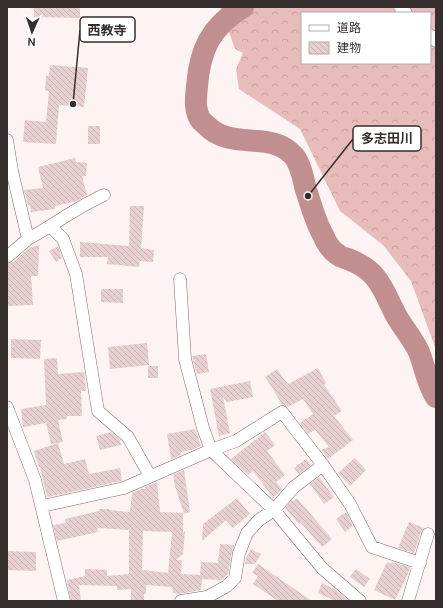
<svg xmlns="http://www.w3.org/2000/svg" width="443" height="608" viewBox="0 0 443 608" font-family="'DM Sans','Noto Sans JP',sans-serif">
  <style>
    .forest { fill: url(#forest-crowns); fill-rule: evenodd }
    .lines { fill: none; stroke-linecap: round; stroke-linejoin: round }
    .river { stroke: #c18f8f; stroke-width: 22 }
    .building { fill: url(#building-back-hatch); fill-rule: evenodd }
    .street-casing { stroke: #816c6c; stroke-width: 13 }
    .street { stroke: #fff; stroke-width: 12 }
    .leader { fill: none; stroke: #372e2e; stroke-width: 1.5 }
    .callout-dot { fill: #372e2e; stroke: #fff; stroke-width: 1.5 }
    .callout { fill: #fff; stroke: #372e2e; stroke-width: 1.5 }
    .callout-label { font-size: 13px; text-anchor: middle; font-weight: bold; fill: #372e2e }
  </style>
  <defs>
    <pattern id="forest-crowns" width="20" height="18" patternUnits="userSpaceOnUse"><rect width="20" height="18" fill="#e9bcbc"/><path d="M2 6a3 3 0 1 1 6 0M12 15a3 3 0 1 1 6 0" fill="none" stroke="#c8a2a2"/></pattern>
    <pattern id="building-back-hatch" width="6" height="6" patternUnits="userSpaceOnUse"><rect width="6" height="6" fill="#e7d0d0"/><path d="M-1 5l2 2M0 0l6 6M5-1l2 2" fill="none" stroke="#c7b3b3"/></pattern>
  </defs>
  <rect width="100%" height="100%" fill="#fdf3f3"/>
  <path class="forest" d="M220,7H436V350L411,281L383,245L340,211L300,129L239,89L236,69L243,53L235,49ZM302,13H430V63H302Z"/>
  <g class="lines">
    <path class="river" d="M243,7C210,27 200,50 197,86C196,98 194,108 200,119C201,121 204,123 206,125C232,152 270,129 294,156C301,165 303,178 306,190C311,204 315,221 323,235C326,242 331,250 337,254C340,257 344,258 348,259C358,263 368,268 375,277C385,289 389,303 397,317C404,329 413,339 419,352C425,367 427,384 436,397"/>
  </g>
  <path class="building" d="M34,7H80V18L34,17Z
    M50,65L88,68L84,107L59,105L56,144L23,142L25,120L46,122L49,91H45L46,76H49Z
    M88,126H100V144H88Z
    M75,158L76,162L87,163L86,176H82L87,195L77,201L55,206V209L31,212L30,204L28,205L24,190L43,188L38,167Z
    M130,206H144L141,248L154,250L153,262L140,261L139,267L107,264L108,257H80V242L129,246Z
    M39,245L38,276H31L33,305L8,306L7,264L12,263L29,248Z
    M58,246L62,258L56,262L49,251Z
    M101,289H123V303L101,302Z
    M11,339L41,340L40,359L11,358Z
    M147,343L149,365L110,369L108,347Z
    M206,354L209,372L197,374L192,356Z
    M57,358L58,374L84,372L86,391H81L82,416H67V419L58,420L63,442L51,444L46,423L23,427L21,409L46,405L44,359Z
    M148,366H158V378H148Z
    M318,368L326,383L324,385L342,411L334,416L353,440L328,459L321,450L329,447L315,430L308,434L300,423L313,414L303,399L288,407L282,405L273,389L265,377L277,369L288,384Z
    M250,381L253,397L227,402L223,397L230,433L219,436L210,389Z
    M195,429L201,446L191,450L181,452V455L171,459L167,434Z
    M111,432L120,440L121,445L100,450L96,436Z
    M265,432L275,445L267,451L285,475L276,482L282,489L273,498L253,471L248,475L231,459Z
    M58,443L64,464L85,459L89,474L120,468L122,481L47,497L40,467H39L34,451Z
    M355,458L366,470L350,486L338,473Z
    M306,459L311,465L299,474L294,468Z
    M184,470L190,512L184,514L175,486L173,475Z
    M319,477L334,497L324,504L310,484Z
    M157,482L160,512L183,513V533L185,531L183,554L176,560H182L181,574L200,575L201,562L218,563L220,544L234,545L232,552L228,574L222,580L202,579L201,590L179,594L173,593L172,587L146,585V594H144V600H131V589L117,590V586L79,585L81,601H71L67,580L85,576V569L107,570V576L129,574V530L97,528L98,532L57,541L53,525L66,523L65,519L99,511V509H109V510L130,512L132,493L141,489H146L145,487ZM143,531L172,532L168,573L142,570Z
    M237,498L250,514L233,528L226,520L202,541L203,524Z
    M297,498L332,539L322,547L301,523L299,524L285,508L292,500L294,501Z
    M346,512L353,526L345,532L336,519Z
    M409,522L424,528L421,532L414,553L398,548Z
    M251,549L261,554L255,564H245L246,558Z
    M7,551L36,552V571L7,570Z
    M387,562L391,564L392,562L410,567L408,574L395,600L374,590Z
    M258,564L312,601H278L253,584L258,576L252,573Z
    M356,569L370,579L364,587L350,577Z
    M322,583L336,590L349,601H335L318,593Z"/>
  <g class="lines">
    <defs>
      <path id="street" d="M400,7L406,13
        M430,35L436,41
        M7,140L12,171L28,239L7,257
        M51,227L63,239L76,274L98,411L128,437L150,476
        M28,239C54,225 77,207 104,195
        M180,279L185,359L203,428L211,450L274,510L322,568L360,601
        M7,407L35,480L64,601
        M42,506L124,488L211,450L236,441L282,412L323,465L350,504L372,547L420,563
        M181,601L207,597L227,586L235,578L239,553L247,533L259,520L274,510L294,487L323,465
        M408,601L428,534"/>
    </defs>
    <use href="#street" class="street-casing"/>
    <use href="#street" class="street"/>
  </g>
  <path class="leader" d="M73 104L80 30M308 196L353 139"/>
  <g class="callout-dot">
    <circle cx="73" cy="104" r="4"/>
    <circle cx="308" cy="196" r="4"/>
  </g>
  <g class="callout">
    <rect x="80" y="17" width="55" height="25" rx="4"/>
    <rect x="353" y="126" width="68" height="25" rx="4"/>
  </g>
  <g class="callout-label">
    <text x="107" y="35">西教寺</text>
    <text x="387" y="143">多志田川</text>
  </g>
  <rect width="443" height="608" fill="none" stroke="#372e2e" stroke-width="16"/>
  <rect x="301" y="12" width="130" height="52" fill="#ffffff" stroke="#afabab"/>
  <rect x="309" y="25" width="20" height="6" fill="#ffffff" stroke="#afabab"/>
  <text x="337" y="32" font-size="12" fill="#372e2e">道路</text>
  <rect x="309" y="42" width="20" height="12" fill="url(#building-back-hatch)" stroke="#afabab"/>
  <text x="337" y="52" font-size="12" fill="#372e2e">建物</text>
  <g transform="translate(32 32) rotate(183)" stroke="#ffffff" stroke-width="3" paint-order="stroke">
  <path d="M0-3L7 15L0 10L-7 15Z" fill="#372e2e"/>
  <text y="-6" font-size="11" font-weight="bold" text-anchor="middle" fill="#372e2e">N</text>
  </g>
</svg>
